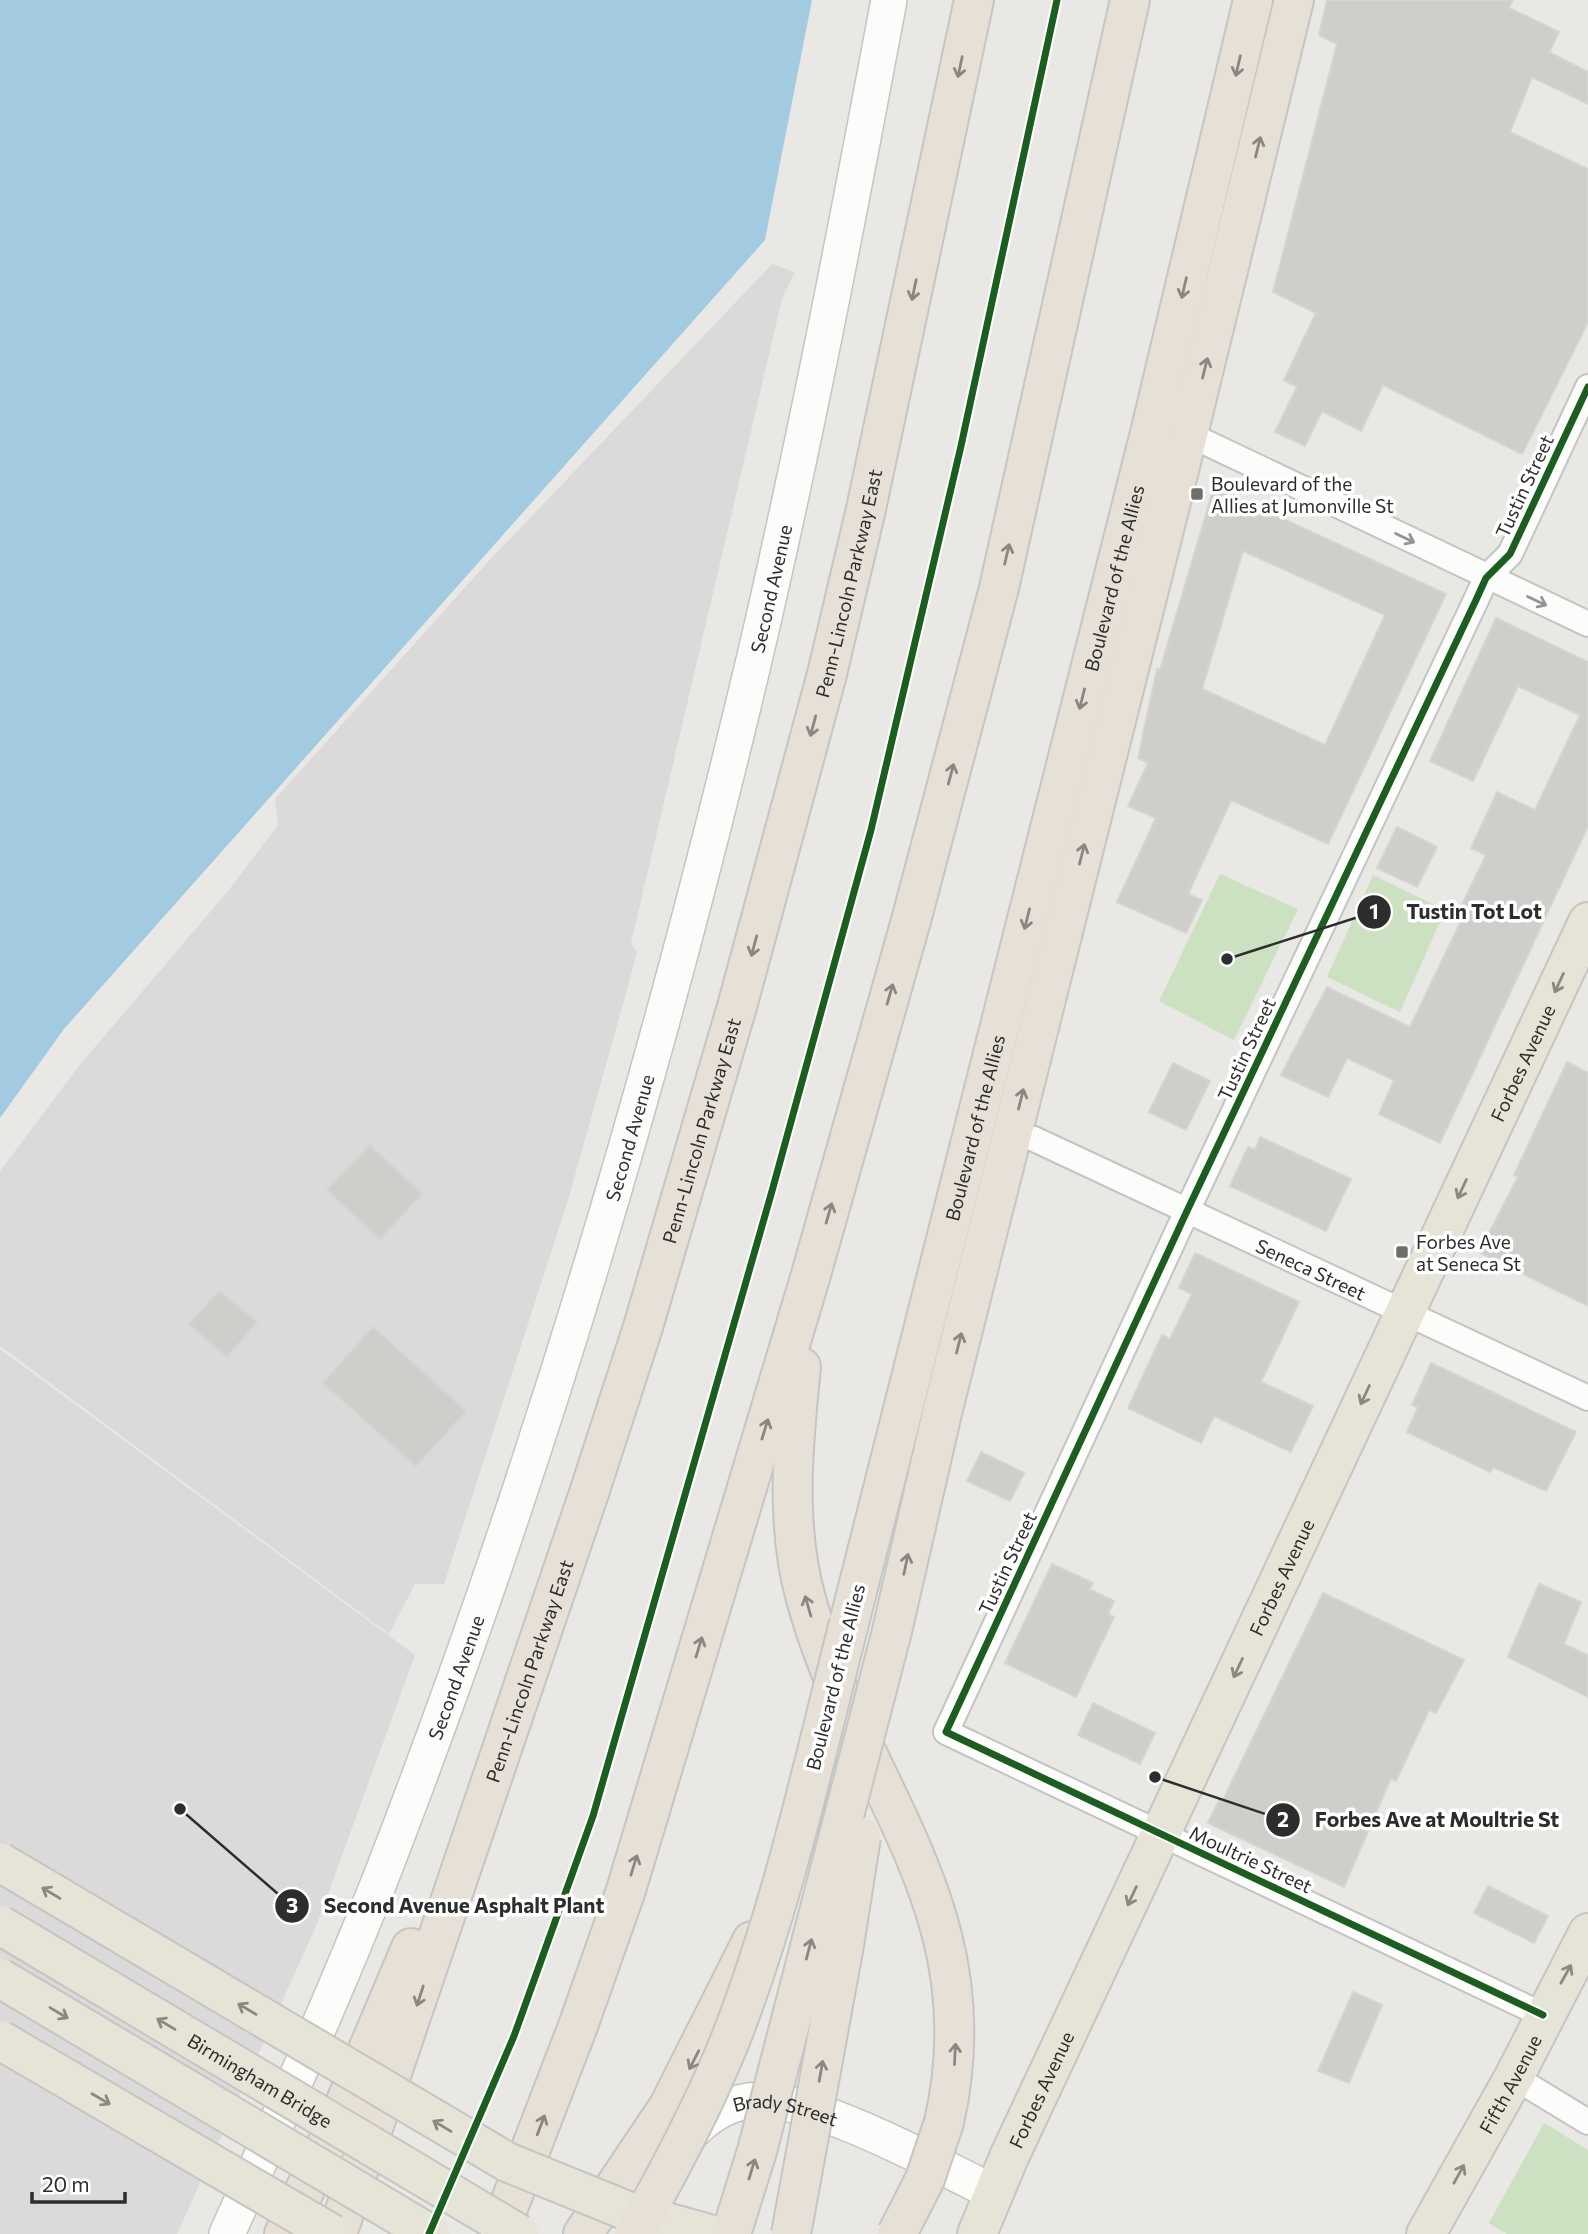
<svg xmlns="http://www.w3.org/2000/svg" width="1588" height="2234" viewBox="0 0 1588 2234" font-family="Commissioner,sans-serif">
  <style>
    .industrial { fill: #dbd9da }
    .green { fill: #cbe1c1 }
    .water { fill: #a2cbe1 }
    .building { fill: #cfceca; stroke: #d5d4d0; stroke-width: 2; fill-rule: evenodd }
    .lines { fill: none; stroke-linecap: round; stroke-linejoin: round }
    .street-casing { stroke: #c4c4c4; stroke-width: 28 }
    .secondary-casing { stroke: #c4c4c4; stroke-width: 38 }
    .primary-casing { stroke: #c5c5c3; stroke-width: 42 }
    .highway-casing { stroke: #c5c5c3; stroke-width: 42 }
    .street { stroke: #fcfcfb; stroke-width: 24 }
    .secondary { stroke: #fcfcfb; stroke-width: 35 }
    .primary { stroke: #e6e4d7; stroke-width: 38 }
    .highway { stroke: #e7e0d7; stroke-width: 38 }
    .primary-bridge-casing { stroke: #c5c5c3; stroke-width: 42; stroke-linecap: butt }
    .highway-bridge-casing { stroke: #c5c5c3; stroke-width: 42; stroke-linecap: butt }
    .primary-bridge { stroke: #e6e4d7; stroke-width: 38 }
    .highway-bridge { stroke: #e7e0d7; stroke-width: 38 }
    .cycleway-casing { stroke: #fff; stroke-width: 11 }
    .cycleway { stroke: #1b5e20; stroke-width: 7 }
    .oneway { stroke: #8a8682 }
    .oneway2 { stroke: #949494 }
    .oneway3 { stroke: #8a8882 }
    .poi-dot { fill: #6f6e6d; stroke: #fff; stroke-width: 2.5 }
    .labels { text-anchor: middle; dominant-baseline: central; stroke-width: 7; stroke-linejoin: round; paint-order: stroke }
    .poi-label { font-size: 19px; fill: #2d2d2d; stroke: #fff; text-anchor: start }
    .street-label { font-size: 19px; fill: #2d2d2d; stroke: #fff }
    .leader { fill: none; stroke: #2d2d2d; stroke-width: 2.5 }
    .callout-dot { fill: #2d2d2d; stroke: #fff; stroke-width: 2.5 }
    .mark-label { font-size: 21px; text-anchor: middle; font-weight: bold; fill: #fff }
    .callout-label { font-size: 21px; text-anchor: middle; font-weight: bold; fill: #2d2d2d; stroke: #fff; stroke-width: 7; stroke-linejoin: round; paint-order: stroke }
  </style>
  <rect width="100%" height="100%" fill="#e9e8e4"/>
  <path class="industrial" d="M772,264L795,272L782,299L631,943L637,952L625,997L568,1200L444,1584H415L389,1634L0,1346V1171L78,1067L228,891L278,825L275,799L487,563Z
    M0,1349L415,1655L317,1924L177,2234H0Z"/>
  <path class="green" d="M1220,874L1298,909L1234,1040L1159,1001Z
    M1373,875L1445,910L1400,1012L1327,977Z
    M1544,2123L1588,2150V2234H1507L1489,2223Z"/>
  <path class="water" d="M0,0H812L765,240L64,1029L0,1118Z"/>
  <path class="building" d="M1327,0H1513L1509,8L1559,32L1549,52L1588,72V104L1532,77L1510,132L1588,169V322L1522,454L1383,385L1361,431L1322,411L1305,446L1275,432L1297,387L1284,380L1316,313L1273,292L1337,44L1319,35Z
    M1214,487L1446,594L1328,844L1231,800L1188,894L1202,900L1186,933L1117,902L1156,818L1128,806L1148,763L1138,758L1157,669L1160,670ZM1243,551L1385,615L1325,745L1202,689Z
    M1496,618L1588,662V826L1440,1143L1379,1114L1394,1080L1347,1058L1328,1097L1281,1075L1327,987L1410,1027L1462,919L1456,917L1486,855L1471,848L1497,792L1535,810L1580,715L1518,686L1473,781L1430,761Z
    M1397,827L1437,847L1417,887L1377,868Z
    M1567,1062L1588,1073V1306L1479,1252L1518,1177L1514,1175Z
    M1173,1063L1210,1081L1186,1130L1149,1112Z
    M1260,1137L1351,1179L1326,1231L1230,1186L1248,1147L1255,1150Z
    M370,1145L422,1194L380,1239L327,1190Z
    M1195,1253L1299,1302L1261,1382L1313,1406L1291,1452L1214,1416L1201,1443L1128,1408L1162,1335L1170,1339L1192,1294L1179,1288Z
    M219,1291L257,1322L227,1357L189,1324Z
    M373,1327L466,1411L416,1466L323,1383Z
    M1431,1363L1576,1432L1546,1491L1493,1467L1490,1472L1407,1432L1418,1407L1412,1405Z
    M981,1452L1024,1473L1010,1501L967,1481Z
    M1052,1564L1093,1583L1089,1589L1114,1601L1108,1614L1114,1617L1076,1697L1005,1663Z
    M1539,1584L1581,1602L1564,1644L1588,1655V1697L1508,1657Z
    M1323,1593L1464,1660L1436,1713L1429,1710L1396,1781L1391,1778L1344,1887L1208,1823L1219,1800L1222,1802Z
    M1093,1703L1155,1733L1140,1764L1078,1735Z
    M1488,1886L1548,1916L1534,1943L1474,1913Z
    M1353,1992L1382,2005L1349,2083L1318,2071Z"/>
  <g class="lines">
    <defs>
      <g id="street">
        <path d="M1188,434L1588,624"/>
        <path id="s1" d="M1034,1139L1588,1398"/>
        <path d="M1543,2015L946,1732L1187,1211L1476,600L1486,578L1510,554L1588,387"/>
        <path d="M1514,2077L1588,2122"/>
      </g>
      <g id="secondary">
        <path id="s2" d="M685,2140C701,2121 722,2105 748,2101C804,2091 938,2166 993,2192"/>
        <path id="s3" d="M227,2234C281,2113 336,1992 385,1867C537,1474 658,1066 755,656C806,438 848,219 889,0"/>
      </g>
      <g id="primary">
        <path id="s4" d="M977,2234L1009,2157L1588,922"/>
        <path id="s5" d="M1426,2234L1514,2077L1588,1933"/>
      </g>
      <g id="highway">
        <path d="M801,1367C793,1444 785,1524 806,1599C858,1789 993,1908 944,2122"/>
        <path id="s6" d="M849,1623L1152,425L1253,0"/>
        <path d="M892,1631L942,1413L1188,434L1294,0"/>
        <path d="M284,2234L339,2118L411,1948"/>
        <path id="s7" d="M337,2234L590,1490L643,1327L738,1003L827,674L866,509L974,0"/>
        <path d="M498,2234L578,2026L626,1890L810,1278L912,917L999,588L1130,0"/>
        <path d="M583,2234L669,2106L752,1941"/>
      </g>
    </defs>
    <use href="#street" class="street-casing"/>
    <use href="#secondary" class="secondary-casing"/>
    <use href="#primary" class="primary-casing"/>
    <use href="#highway" class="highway-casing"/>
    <use href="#street" class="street"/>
    <use href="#secondary" class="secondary"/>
    <use href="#primary" class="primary"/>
    <use href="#highway" class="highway"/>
    <defs>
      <g id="primary-bridge">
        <path d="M0,1862L507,2162L630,2212L709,2234"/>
        <path id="s8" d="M0,1925L519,2234"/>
        <path d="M0,1978L430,2234"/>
        <path d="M0,2040L332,2234"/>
      </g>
      <path id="highway-bridge" d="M634,2234C670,2169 706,2102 733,2033C784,1900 814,1761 849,1623
        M731,2234L757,2151L892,1631
        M791,2234L844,1945L861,1837
        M897,2234L925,2179L944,2122"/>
    </defs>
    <use href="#primary-bridge" class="primary-bridge-casing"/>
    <use href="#highway-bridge" class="highway-bridge-casing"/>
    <use href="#primary-bridge" class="primary-bridge"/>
    <use href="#highway-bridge" class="highway-bridge"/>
    <defs>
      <path id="cycleway" d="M1543,2015L946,1732L1187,1211L1476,600L1486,578L1510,554L1588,387
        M429,2234L514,2036L593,1816L772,1191L871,830L961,446L1057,0"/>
    </defs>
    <use href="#cycleway" class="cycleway-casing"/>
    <use href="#cycleway" class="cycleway"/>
  </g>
  <defs><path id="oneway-shaft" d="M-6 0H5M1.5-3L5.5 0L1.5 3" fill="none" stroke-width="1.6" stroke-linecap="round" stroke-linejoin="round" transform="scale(1.75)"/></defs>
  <g class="oneway">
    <use href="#oneway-shaft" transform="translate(1238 66) rotate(103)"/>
    <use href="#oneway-shaft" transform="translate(960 67) rotate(102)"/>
    <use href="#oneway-shaft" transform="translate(1258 147) rotate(-76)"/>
    <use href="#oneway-shaft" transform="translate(1184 288) rotate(103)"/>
    <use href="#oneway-shaft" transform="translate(914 290) rotate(102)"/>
    <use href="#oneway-shaft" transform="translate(1205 368) rotate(-76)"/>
    <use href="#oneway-shaft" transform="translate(1007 554) rotate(-77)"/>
    <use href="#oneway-shaft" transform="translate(1082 699) rotate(104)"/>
    <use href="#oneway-shaft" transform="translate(813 726) rotate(105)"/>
    <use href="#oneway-shaft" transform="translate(951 774) rotate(-75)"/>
    <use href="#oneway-shaft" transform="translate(1082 854) rotate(-76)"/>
    <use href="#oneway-shaft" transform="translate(1027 919) rotate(104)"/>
    <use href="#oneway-shaft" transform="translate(754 946) rotate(105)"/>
    <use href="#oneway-shaft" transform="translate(890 994) rotate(-74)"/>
    <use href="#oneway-shaft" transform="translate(1021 1099) rotate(-76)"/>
    <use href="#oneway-shaft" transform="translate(829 1213) rotate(-74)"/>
    <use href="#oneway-shaft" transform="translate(959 1343) rotate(-76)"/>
    <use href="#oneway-shaft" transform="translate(765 1429) rotate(-73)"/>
    <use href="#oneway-shaft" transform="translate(906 1564) rotate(-78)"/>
    <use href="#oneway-shaft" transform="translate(808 1606) rotate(-106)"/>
    <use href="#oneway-shaft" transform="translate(699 1647) rotate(-73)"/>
    <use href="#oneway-shaft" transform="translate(634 1865) rotate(-73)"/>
    <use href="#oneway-shaft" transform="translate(809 1949) rotate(-75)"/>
    <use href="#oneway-shaft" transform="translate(420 1996) rotate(108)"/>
    <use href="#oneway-shaft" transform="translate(955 2054) rotate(-87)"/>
    <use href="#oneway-shaft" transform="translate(694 2060) rotate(117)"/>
    <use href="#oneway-shaft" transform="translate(821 2071) rotate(-80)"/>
    <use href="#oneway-shaft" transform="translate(541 2125) rotate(-69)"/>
    <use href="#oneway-shaft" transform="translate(752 2169) rotate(-73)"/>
  </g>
  <g class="oneway2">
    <use href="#oneway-shaft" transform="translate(1405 538) rotate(26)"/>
    <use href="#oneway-shaft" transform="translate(1537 601) rotate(25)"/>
  </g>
  <g class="oneway3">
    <use href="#oneway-shaft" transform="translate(1559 983) rotate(115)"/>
    <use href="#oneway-shaft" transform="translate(1462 1189) rotate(115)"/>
    <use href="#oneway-shaft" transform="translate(1365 1395) rotate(115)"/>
    <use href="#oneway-shaft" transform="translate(1238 1668) rotate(115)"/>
    <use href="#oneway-shaft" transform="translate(51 1893) rotate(-149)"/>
    <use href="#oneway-shaft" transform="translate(1132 1896) rotate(115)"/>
    <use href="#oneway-shaft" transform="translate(1566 1974) rotate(-61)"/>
    <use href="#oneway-shaft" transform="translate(247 2009) rotate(-149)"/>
    <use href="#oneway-shaft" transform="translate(59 2013) rotate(31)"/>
    <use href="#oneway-shaft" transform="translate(166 2024) rotate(-149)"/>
    <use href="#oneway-shaft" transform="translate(101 2099) rotate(30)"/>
    <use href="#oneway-shaft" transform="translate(442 2126) rotate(-149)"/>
    <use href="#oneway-shaft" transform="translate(1459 2174) rotate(-61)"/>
  </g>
  <g class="poi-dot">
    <rect x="1190" y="487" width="14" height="14" rx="3.5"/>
    <rect x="1395" y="1245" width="14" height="14" rx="3.5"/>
  </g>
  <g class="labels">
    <g class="poi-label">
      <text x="1211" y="483">Boulevard of the<tspan x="1211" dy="22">Allies at Jumonville St</tspan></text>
      <text x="1416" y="1241">Forbes Ave<tspan x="1416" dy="22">at Seneca St</tspan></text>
    </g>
    <g class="street-label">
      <text transform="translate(1524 486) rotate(-65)">Tustin Street</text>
      <text stroke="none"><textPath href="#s6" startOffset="1078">Boulevard of the Allies</textPath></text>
      <text stroke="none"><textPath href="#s7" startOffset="1729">Penn-Lincoln Parkway East</textPath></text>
      <text stroke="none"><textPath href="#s3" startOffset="1736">Second Avenue</textPath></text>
      <text transform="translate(1246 1049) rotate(-65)">Tustin Street</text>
      <text stroke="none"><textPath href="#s4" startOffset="1292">Forbes Avenue</textPath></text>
      <text stroke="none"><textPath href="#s6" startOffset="511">Boulevard of the Allies</textPath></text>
      <text stroke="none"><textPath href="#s7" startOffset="1162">Penn-Lincoln Parkway East</textPath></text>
      <text stroke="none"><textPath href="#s3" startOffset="1169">Second Avenue</textPath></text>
      <text stroke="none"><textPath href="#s1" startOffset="306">Seneca Street</textPath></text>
      <text transform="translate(1007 1563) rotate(-65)">Tustin Street</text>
      <text stroke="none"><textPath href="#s4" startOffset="724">Forbes Avenue</textPath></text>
      <text stroke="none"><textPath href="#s7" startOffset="595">Penn-Lincoln Parkway East</textPath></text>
      <text transform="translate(835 1677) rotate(-76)">Boulevard of the Allies</text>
      <text stroke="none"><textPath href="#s3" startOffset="602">Second Avenue</textPath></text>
      <text transform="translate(1251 1859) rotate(25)">Moultrie Street</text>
      <text stroke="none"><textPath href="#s8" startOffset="303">Birmingham Bridge</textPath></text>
      <text stroke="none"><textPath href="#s5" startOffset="172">Fifth Avenue</textPath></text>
      <text stroke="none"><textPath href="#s4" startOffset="158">Forbes Avenue</textPath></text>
      <text stroke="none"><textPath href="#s2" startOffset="114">Brady Street</textPath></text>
    </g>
  </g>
  <path class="leader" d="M1227 959L1374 912M1155 1777L1283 1820M180 1809L292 1906"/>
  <g class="callout-dot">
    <circle cx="1227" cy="959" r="7"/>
    <circle cx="1155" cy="1777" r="7"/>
    <circle cx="180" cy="1809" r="7"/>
    <circle cx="1374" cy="912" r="18"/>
    <circle cx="1283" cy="1820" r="18"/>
    <circle cx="292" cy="1906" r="18"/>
  </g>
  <g class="mark-label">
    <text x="1374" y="919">1</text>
    <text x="1283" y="1827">2</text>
    <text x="292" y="1913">3</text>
  </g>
  <g class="callout-label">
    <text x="1474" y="919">Tustin Tot Lot</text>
    <text x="1437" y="1827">Forbes Ave at Moultrie St</text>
    <text x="464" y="1913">Second Avenue Asphalt Plant</text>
  </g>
  <path d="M32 2192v10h93v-10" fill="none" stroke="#2d2d2d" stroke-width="3.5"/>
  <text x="42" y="2192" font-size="21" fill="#2d2d2d" stroke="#ffffff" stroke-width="5" paint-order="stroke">20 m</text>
</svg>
